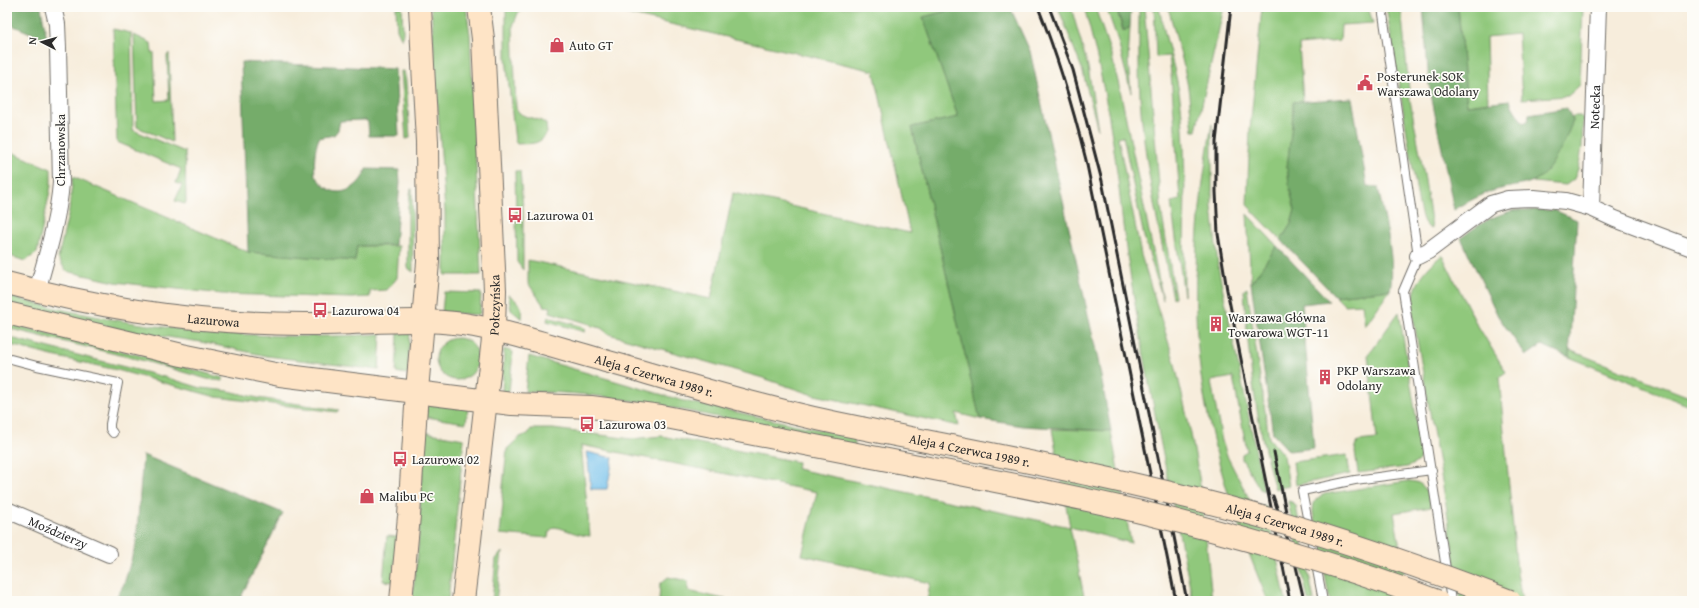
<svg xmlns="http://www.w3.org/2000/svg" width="1699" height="608" viewBox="0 0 1699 608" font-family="'Gentium Book Plus',serif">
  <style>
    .green { fill: #90c87b; stroke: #5e7a53 }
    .forest { fill: #74ac6b; stroke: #506c4b }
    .water { fill: #72c0ec; stroke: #4e768c }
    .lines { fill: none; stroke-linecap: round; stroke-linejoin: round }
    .service-casing { stroke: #726f69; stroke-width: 10 }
    .minor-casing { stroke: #726f69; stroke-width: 18 }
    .secondary-casing { stroke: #726f69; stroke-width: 24 }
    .service { stroke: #fff; stroke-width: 8 }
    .minor { stroke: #fff; stroke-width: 16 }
    .secondary { stroke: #fee4c6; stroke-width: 22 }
    .rail { stroke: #2b2b2b; stroke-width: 3 }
    .secondary-bridge-casing { stroke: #726f69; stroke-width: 24; stroke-linecap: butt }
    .secondary-bridge { stroke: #fee4c6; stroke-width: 22 }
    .labels { text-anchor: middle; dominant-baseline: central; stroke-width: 3.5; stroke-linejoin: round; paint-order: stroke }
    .poi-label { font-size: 13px; fill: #2b2b2b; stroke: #fdfcf7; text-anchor: start }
    .street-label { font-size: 13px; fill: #2b2b2b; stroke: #fdfcf7 }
  </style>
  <rect width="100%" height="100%" fill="#fdfcf7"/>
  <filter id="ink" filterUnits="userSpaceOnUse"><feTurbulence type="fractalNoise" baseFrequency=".025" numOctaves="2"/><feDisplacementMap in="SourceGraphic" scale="8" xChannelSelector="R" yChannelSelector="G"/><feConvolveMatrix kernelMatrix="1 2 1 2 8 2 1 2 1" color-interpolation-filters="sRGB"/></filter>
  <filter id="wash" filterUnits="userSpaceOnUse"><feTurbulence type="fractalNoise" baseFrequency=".012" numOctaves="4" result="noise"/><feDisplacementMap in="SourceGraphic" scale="16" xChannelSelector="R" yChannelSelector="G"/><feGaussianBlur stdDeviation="0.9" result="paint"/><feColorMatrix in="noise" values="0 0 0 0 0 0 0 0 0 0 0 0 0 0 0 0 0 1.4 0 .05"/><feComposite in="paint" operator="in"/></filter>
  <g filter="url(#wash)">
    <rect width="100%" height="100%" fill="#f7eddc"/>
    <path class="green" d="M396,7H402L403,32L402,40L397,29Z
      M431,7H466L470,34L481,275H445V212Z
      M506,7H526L518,13L513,26L516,108C521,120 537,116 546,124L547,133C539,146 531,143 517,144L515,141L506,58Z
      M597,7H963L923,17L958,117L912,127L980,419L956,413L959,426L810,394L763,378L609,334L601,328L592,326L590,324L550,312L551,307L544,306L528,283V260L711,299L733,193L910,233L874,71Z
      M1058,7H1071L1088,67L1098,130L1082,69Z
      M1084,7H1095L1112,57L1121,94L1163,300L1144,237L1123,136L1118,137L1141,255L1174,360L1191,434L1199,477L1205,527L1212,601H1193C1169,486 1145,371 1127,255C1123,230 1121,205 1118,180C1111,121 1100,64 1084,7Z
      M1106,7H1116L1123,31L1130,27L1128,61L1131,93L1117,38Z
      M1139,7H1144L1146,29L1161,208L1175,297L1173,298C1161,240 1148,181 1142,122C1138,84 1139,45 1139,7Z
      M1154,7H1159C1165,40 1177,71 1181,105C1188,168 1183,232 1184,296L1171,202L1180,200L1171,74L1169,56L1156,57Z
      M1168,7H1224L1196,131H1193L1188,87L1183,63Z
      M1262,7H1368L1373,23L1341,25L1340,41L1299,45L1303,101L1293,102L1292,131L1287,167L1290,190L1295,210L1291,224L1281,240L1247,205L1250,130Z
      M1386,7H1401L1410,100L1425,180L1432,229C1422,225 1422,216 1419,206Z
      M1458,7H1583L1580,85L1568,96L1522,99L1518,34L1486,37L1488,102L1467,105Z
      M113,29L131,33L133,130L185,152L186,202L185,204L175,201L182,185L176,183L181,169L117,142Z
      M134,35L151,43L152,53H154L156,101L169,100L167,56L169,53L172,142L137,127Z
      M401,71H404L406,81L410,138L406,139Z
      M1572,116H1580L1583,118L1582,148L1578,169L1574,179L1566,185L1533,182L1546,172L1573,121Z
      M1212,124V206L1218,266L1264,491L1260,489L1242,459V454L1247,451L1233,377L1211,381L1222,441L1228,458L1254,508L1266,506L1286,601H1268C1236,524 1208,443 1199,360C1191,280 1198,202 1212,124Z
      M7,150L51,169V186L37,253L25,261L7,255Z
      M515,171H520L523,208V270L517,262Z
      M73,177L248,252L355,261L357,246H399L397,278L387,290L370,291V297L351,298L222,294L115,282L66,271L58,258L69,211Z
      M411,189H412L413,272L408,268V206Z
      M1247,214L1277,246L1251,283Z
      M1442,255L1475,321L1506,372L1499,377L1517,572L1522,601H1460L1446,504L1413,316C1411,287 1421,273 1442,255Z
      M1247,288L1269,438L1284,456L1289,486L1275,489C1256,424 1248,357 1244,290Z
      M1390,290L1365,326L1362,304L1344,305L1335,296Z
      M444,292L481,293L480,313L478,315L442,312Z
      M508,294C518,302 524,306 522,319L511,310Z
      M7,296C129,329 255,342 381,334L379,370L267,356L201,342L127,331L7,304Z
      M1399,312L1422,453C1420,461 1416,464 1407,467L1358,473L1355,451L1358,441L1377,439L1368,355Z
      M548,317L581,326L586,329L585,332L547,321Z
      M7,323L147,357L223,378V381L207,379L145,361L7,328Z
      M410,332L408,372L406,374L396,372L398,333Z
      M7,337L168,378L201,388L229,391L258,398L339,410L337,412L216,397L117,370L48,355L7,344Z
      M436 359a21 21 0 1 1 42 0a21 21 0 1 1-42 0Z
      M504,349L513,352L509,392L502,393Z
      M1569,350L1692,398V407L1569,357Z
      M529,356L684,401L854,437L855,445C807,435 760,425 712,416C650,403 588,391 525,392Z
      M426,404L468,408L466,423L426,417Z
      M531,429H553L632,439L661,436L798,462L797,469L1070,527L1052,429L1111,431L1131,543L1070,527L1085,601H927L930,583L802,555L817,492L581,445L590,536C574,535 568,529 554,527L549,532L548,538L500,534L503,504L502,495L507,449L520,437L528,434Z
      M424,432L464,439L448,601H412L418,548Z
      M1347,455L1350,474L1296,485L1293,462Z
      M1408,481C1425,481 1428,492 1431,507L1394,513L1409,601H1330L1313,513C1313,502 1315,498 1325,494Z
      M1288,501L1292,502L1296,506L1314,601H1308Z
      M387,536L398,537L393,582L383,581Z
      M502,552L496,601H492L496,559Z
      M668,577L688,581V591L733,601H659L660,584Z"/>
    <path class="forest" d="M7,7H41L47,40L7,23Z
      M963,7H1010L1030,51L1098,360L1111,431L1023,426L980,419L912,127L958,117L923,17Z
      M1116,7H1131L1130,27L1124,31Z
      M1423,7H1458L1467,105L1510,100C1513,110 1518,114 1523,123L1528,121L1529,114L1567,108L1573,121C1566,138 1558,157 1546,172C1532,188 1506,185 1487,193C1476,197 1464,204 1454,210L1429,84Z
      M241,62L395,69L399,136H369L368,122L365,120L340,121L338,130L334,135L319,138C314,151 314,163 315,176C319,180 322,185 327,188C342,199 362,185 366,169L399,170L400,182L395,245L357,246L355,261L248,252Z
      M1352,98L1367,186L1378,187C1384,219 1396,259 1390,290L1335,296L1281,240L1291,224L1295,210L1290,190L1287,167L1293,115V102Z
      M1516,210H1554L1577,220L1569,357L1542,345L1526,356L1498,316L1461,238C1479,224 1493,215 1516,210Z
      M1277,246L1329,301L1302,304L1314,448L1289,451L1273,434L1251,283Z
      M143,455L283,513L239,601H114L124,584L136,544Z"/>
    <path class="water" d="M587,452L613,458L607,489H591Z"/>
  </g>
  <g filter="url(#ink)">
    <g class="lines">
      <defs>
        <path id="service" d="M1382,7L1418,256L1403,291L1451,601
          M7,358L37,366L118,383L110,424V429L113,433
          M1323,601L1302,491L1355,480L1432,470"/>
        <g id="minor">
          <path id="s1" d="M1591,208L1598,7"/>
          <path d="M1418,256L1428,251L1491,204L1508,199L1534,198L1566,201L1591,208L1615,219L1692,248"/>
          <path d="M37,291C47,255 58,220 61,183L58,48L57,24L53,7"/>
          <path id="s2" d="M7,510L109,554"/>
        </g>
        <g id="secondary">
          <path id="s3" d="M7,283C107,310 211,325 314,324C364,324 414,317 463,324C508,331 551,346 595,358C683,383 771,411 861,428"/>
          <path d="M7,313L182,355L280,375L512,404L591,407L661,416L867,456"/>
          <path d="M401,601L409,516L417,391L428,262L427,142L420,7"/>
          <path id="s4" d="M463,601L494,330L495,290L483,39L479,7"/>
        </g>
      </defs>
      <use href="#service" class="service-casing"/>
      <use href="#minor" class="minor-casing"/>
      <use href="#secondary" class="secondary-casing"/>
      <use href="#service" class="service"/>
      <use href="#minor" class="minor"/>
      <use href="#secondary" class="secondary"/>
      <path class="rail" d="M1038,7C1058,57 1073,108 1086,160L1176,601
        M1049,7L1073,70L1102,181L1187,601
        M1231,7L1216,142V192L1218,234L1227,290L1290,601
        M1274,452L1290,532
        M1273,496L1294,558L1303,596"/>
      <defs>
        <g id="secondary-bridge">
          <path id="s5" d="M861,428C988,454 1116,477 1241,511C1332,536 1422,567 1510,601"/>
          <path d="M867,456C959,474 1053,491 1145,513C1243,537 1341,565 1437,601"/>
        </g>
      </defs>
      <use href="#secondary-bridge" class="secondary-bridge-casing"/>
      <use href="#secondary-bridge" class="secondary-bridge"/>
    </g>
  </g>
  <defs>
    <symbol id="shop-bare" viewBox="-9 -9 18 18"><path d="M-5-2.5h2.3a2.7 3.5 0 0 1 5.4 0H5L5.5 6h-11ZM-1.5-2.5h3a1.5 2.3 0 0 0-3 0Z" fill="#d1495b" stroke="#fdfcf7" stroke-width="2.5" paint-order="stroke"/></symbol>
    <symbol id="civic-bare" viewBox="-9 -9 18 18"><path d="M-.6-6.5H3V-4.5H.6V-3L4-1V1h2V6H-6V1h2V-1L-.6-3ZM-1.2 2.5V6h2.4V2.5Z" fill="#d1495b" stroke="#fdfcf7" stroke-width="2.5" paint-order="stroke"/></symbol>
    <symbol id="bus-bare" viewBox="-9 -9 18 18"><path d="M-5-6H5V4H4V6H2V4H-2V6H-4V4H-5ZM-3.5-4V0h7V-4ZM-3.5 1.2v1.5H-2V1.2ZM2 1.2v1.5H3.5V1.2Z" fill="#d1495b" stroke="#fdfcf7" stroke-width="2.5" paint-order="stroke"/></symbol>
    <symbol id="building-bare" viewBox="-9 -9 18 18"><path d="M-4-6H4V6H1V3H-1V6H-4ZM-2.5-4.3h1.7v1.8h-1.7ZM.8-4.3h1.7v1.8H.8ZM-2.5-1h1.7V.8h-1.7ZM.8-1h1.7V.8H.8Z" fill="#d1495b" stroke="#fdfcf7" stroke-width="2.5" paint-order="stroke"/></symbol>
  </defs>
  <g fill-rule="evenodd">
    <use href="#shop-bare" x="546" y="34" width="22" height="22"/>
    <use href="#civic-bare" x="1354" y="72" width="22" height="22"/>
    <use href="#bus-bare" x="504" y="204" width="22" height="22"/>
    <use href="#bus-bare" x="309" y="299" width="22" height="22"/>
    <use href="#building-bare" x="1205" y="313" width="22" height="22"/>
    <use href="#building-bare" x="1314" y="366" width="22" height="22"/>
    <use href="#bus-bare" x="576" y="413" width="22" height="22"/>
    <use href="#bus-bare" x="389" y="448" width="22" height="22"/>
    <use href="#shop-bare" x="356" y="485" width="22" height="22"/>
  </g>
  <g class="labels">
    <g class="poi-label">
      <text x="569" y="45">Auto GT</text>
      <text x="1377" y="76">Posterunek SOK<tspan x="1377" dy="15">Warszawa Odolany</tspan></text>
      <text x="527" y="215">Lazurowa 01</text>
      <text x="332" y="310">Lazurowa 04</text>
      <text x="1228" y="317">Warszawa Główna<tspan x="1228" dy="15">Towarowa WGT-11</tspan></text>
      <text x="1337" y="370">PKP Warszawa<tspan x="1337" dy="15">Odolany</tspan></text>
      <text x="599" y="424">Lazurowa 03</text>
      <text x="412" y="459">Lazurowa 02</text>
      <text x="379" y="496">Malibu PC</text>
    </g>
    <g class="street-label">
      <text stroke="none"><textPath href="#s1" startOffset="101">Notecka</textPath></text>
      <text transform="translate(60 150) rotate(-90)">Chrzanowska</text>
      <text stroke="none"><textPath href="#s4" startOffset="298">Połczyńska</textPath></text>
      <text stroke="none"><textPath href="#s3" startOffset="210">Lazurowa</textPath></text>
      <text stroke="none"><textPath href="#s3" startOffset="658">Aleja 4 Czerwca 1989 r.</textPath></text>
      <text stroke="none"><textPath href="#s5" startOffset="111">Aleja 4 Czerwca 1989 r.</textPath></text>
      <text stroke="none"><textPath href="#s5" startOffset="435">Aleja 4 Czerwca 1989 r.</textPath></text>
      <text stroke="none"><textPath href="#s2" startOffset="56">Moździerzy</textPath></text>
    </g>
  </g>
  <rect width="1699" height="608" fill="none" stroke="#fdfcf7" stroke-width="24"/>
  <g transform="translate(42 42) rotate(276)" stroke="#fdfcf7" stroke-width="3" paint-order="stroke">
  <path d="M0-3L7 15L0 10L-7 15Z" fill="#2b2b2b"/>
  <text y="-6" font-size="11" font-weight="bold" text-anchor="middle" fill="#2b2b2b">N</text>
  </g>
</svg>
